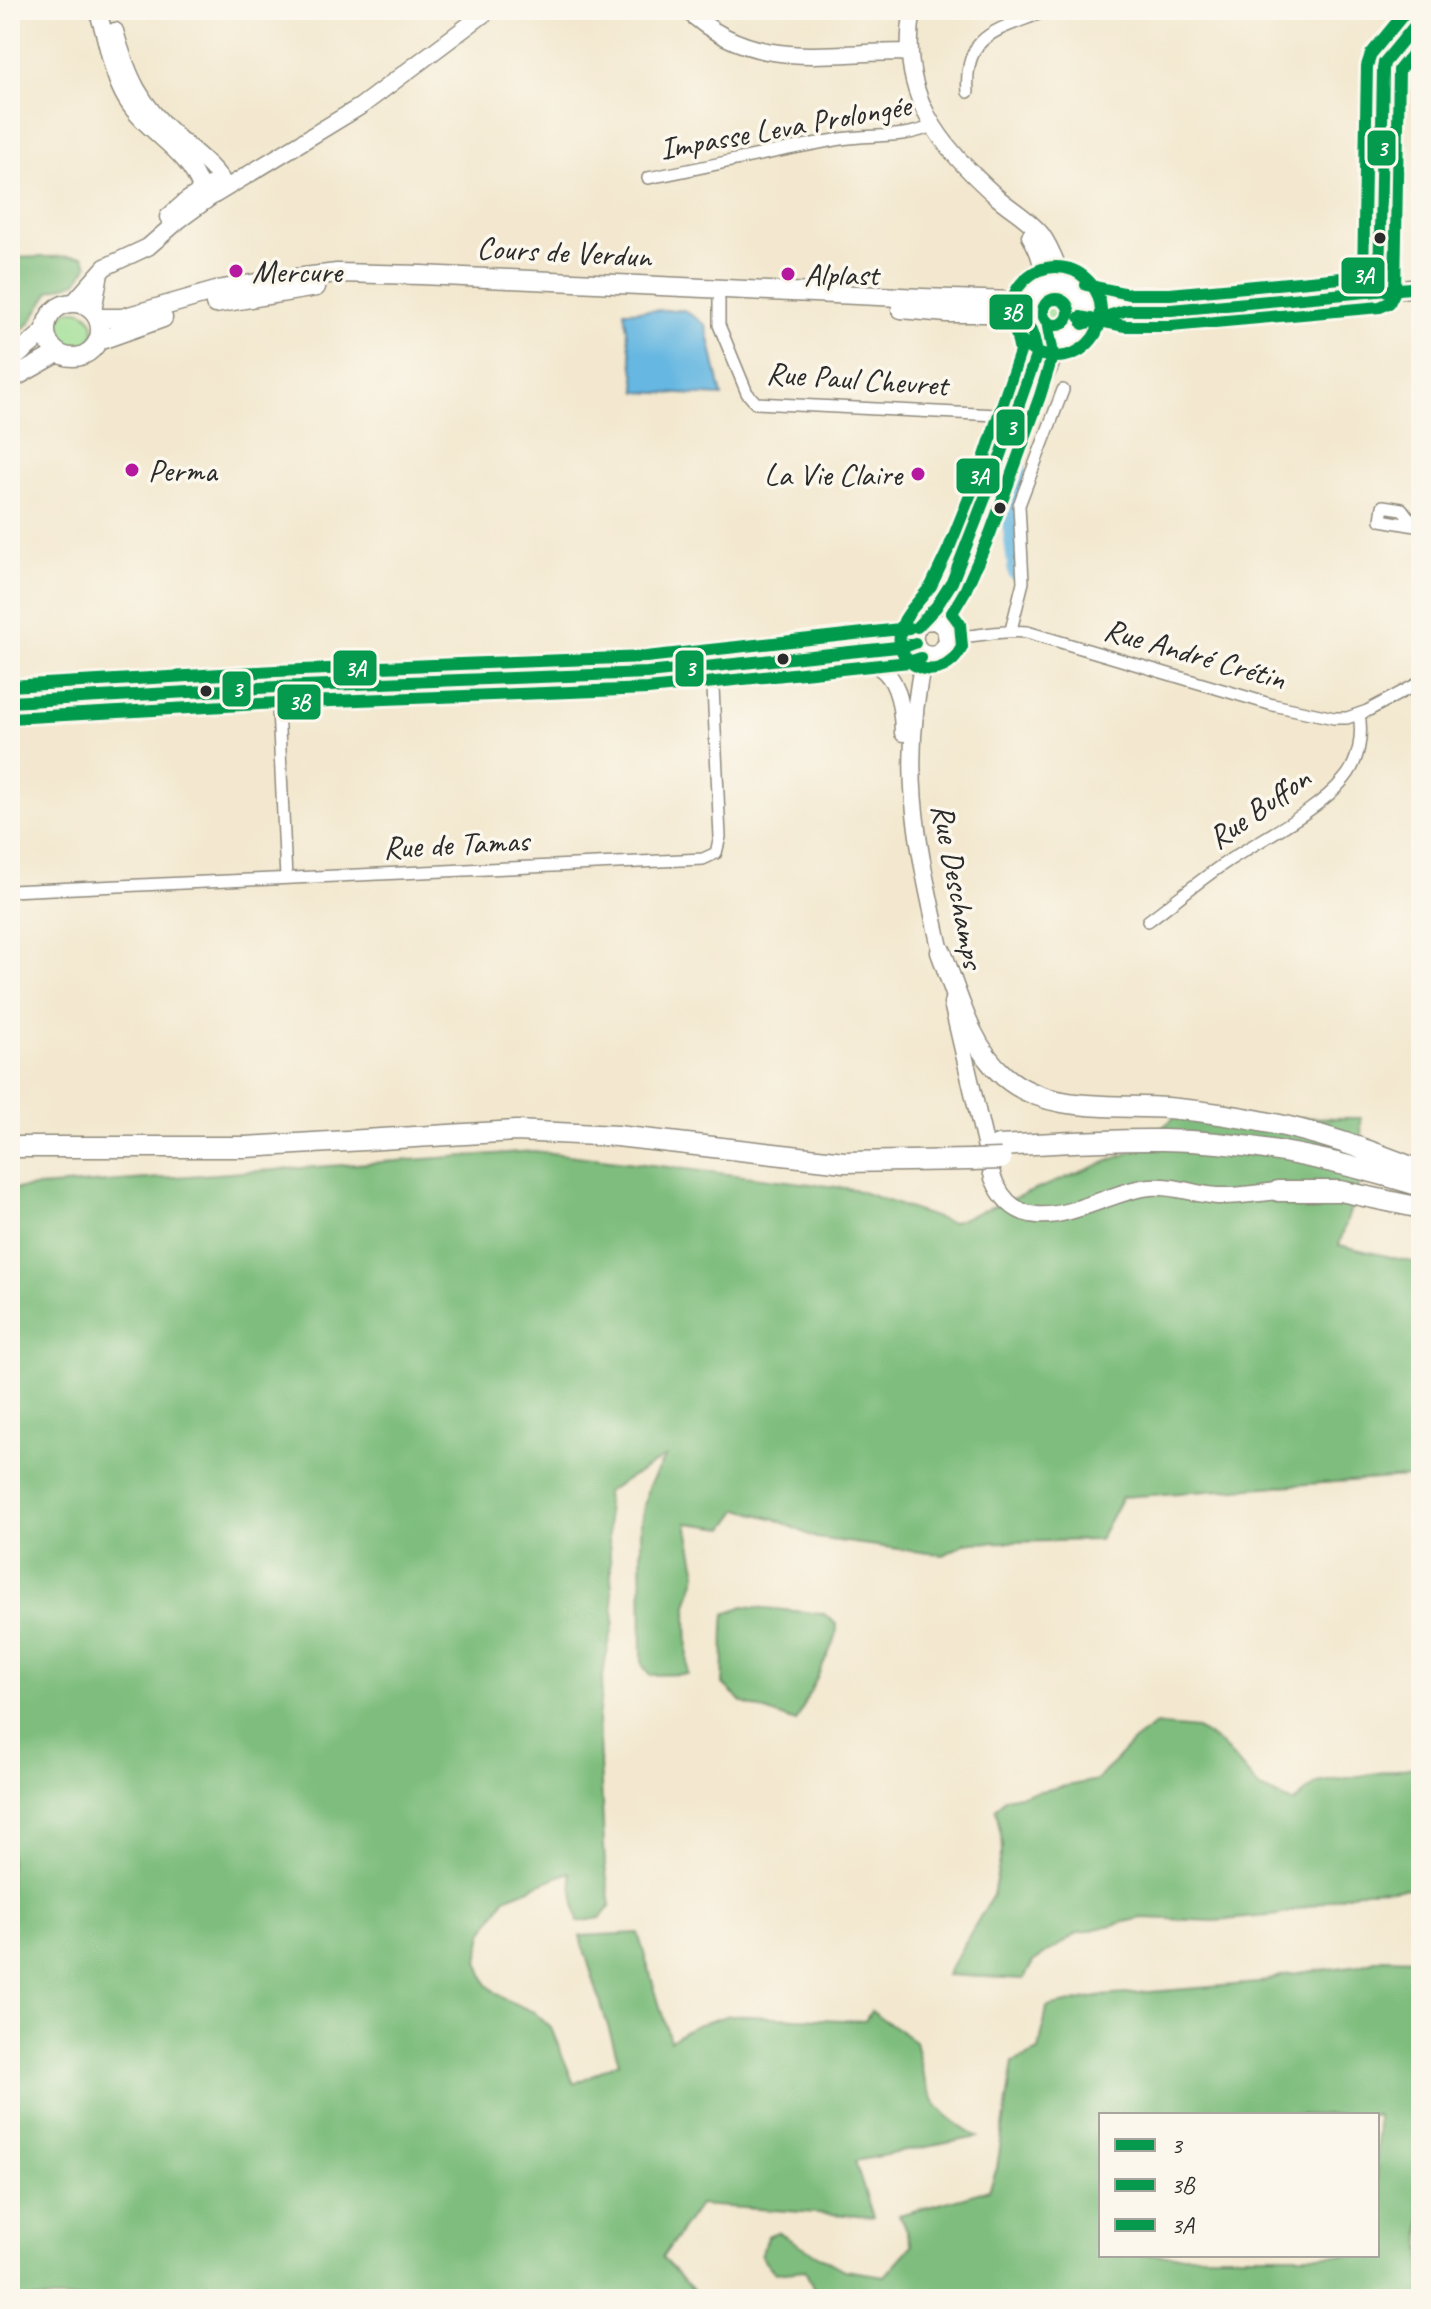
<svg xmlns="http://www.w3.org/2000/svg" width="1431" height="2309" viewBox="0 0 1431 2309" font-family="Caveat,sans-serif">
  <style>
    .green { fill: #9ede93; stroke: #64845f; stroke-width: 2 }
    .forest { fill: #7ebd7d; stroke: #547454; stroke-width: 2; fill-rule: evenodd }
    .water { fill: #66b7e1; stroke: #487186; stroke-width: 2 }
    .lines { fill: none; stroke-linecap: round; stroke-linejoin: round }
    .river { stroke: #66b7e1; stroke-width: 16 }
    .street-casing { stroke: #8f8a7d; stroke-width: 14 }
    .secondary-casing { stroke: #8f8a7d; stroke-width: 19 }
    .primary-casing { stroke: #8f8a7d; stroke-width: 21 }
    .highway-casing { stroke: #8f8a7d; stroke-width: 23 }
    .street { stroke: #fff; stroke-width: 11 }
    .secondary { stroke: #fff; stroke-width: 16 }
    .primary { stroke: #fff; stroke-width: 18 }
    .highway { stroke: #fff; stroke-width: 20 }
    .highway-bridge-casing { stroke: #8f8a7d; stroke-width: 23; stroke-linecap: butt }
    .highway-bridge { stroke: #fff; stroke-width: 20 }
    .bus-1-casing { stroke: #fbf7ec; stroke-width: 18 }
    .bus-2-casing { stroke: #fbf7ec; stroke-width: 18 }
    .bus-3-casing { stroke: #fbf7ec; stroke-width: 18 }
    .bus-1 { stroke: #059a4d; stroke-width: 12 }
    .bus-2 { stroke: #059a4d; stroke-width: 12 }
    .bus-3 { stroke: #059a4d; stroke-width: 12 }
    .bus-dot { fill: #2b2b2b; stroke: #fbf7ec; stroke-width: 3 }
    .poi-dot { fill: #b5179e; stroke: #fbf7ec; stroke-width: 3 }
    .labels { text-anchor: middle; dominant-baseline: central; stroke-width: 7; stroke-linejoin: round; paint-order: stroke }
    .street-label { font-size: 32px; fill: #2b2b2b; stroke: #fbf7ec }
    .poi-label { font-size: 32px; fill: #2b2b2b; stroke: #fbf7ec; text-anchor: start }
    .line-badge { stroke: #fbf7ec; stroke-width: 3 }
    .badge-label { font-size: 22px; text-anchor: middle; font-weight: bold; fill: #fff }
  </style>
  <rect width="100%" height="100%" fill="#fbf7ec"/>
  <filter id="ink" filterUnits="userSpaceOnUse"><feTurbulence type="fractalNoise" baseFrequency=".0125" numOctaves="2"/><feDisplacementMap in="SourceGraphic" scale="16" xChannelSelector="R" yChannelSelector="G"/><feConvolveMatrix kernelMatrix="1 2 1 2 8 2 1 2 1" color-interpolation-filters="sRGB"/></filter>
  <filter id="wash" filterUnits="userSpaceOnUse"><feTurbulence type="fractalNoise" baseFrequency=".006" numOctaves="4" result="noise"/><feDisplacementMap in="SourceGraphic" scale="32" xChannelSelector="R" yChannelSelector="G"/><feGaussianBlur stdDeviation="1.8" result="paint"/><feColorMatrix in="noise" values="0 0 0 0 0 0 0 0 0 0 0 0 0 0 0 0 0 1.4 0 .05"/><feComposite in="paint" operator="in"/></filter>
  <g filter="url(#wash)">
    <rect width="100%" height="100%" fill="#f3e8cf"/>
    <path class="green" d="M1060,294L1073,306C1076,320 1068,330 1053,330L1039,321L1043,307L1040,302L1049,295Z
      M56 329a19 19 0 1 1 38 0a19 19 0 1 1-38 0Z"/>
    <path class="forest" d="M83,256L88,265L77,282L50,291L30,323L10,340V258Z
      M1175,1117L1361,1118L1362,1174L1339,1245L1421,1264V1476L1122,1497L1099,1540L966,1543L944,1555L816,1538L775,1519L739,1509L725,1528L687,1523L697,1574L687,1605L688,1674L649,1675L642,1664L641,1521L648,1487L665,1457L606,1492L614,1622L605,1661L598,1720L605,1866L611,1906L600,1918L578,1922L570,1872L505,1898L483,1933L478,1961L487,1985L504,1999L534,2012L551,2028L574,2084L619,2062L580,1936L638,1933L670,2040L696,2025L730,2015L865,2021L871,2011L915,2041C927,2095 929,2108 978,2137L855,2161L873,2217L699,2205L662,2258L702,2299H10V1189L534,1151L853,1189L951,1223L1134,1151Z
      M743,1606L824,1614L837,1625L836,1637L796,1722L743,1703L723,1684C725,1660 722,1638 725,1614Z
      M1155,1725L1197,1729L1223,1746L1260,1789L1293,1803L1317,1783L1421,1766V1888L1365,1890L1279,1915L1214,1921L1142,1918L1078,1933L1033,1962L1024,1979L946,1975L993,1895L1003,1846L996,1809L1005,1798L1097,1780L1133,1742Z
      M1382,1958L1421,1959V2299H818L805,2270L775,2273L761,2256L767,2236L777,2232L844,2270L885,2276L912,2245L899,2215L989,2190L997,2168L1013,2062L1039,2051L1047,2007L1102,1996L1258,1983L1284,1975L1359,1965ZM1377,2115V2255H1101V2115Z"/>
    <path class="water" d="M684,310L706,325L722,396L637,392L624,311Z"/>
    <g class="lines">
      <path class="river" d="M1016,573L1008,506L1019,471"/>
    </g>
  </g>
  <g filter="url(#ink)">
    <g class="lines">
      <defs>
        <path id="street" d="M968,92C963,31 1001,30 1048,10
          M648,178C713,166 776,150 841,139C870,134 904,139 932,126
          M1379,291L1383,69L1384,63L1421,18
          M719,300V325L747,393L756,403L1017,416
          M1414,525L1402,509L1383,506L1381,520L1421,527
          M1011,630L1023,582L1019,505L1063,390
          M947,637C974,638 1000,629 1027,632L1273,705L1334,718H1347L1367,711L1421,682
          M841,652L907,646L915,643
          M277,687L286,878
          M10,702L277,687L647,673L796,657
          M10,891L703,859L716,853L720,837L712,666
          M1148,921C1175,901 1201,879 1228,861C1264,837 1317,812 1344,779C1359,762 1363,735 1359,714"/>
        <path id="secondary" d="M97,10C108,39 110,72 126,99C147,134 188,149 201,189
          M687,10C754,73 827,51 910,52
          M913,10C897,94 939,145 998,198C1012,210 1029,219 1041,234C1052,248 1057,267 1065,284
          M115,31C128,77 140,104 176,136C192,151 208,161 221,179
          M168,217L186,201L209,185
          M1030,236C1040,253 1046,269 1039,288
          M73,303L105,267L148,247L179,220L208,199L361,106L489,10
          M93,311L100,273
          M1022,429L1058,348L1068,339
          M922,622L935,621L945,628L947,641C942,653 932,657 921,651C904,634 925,620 936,607C943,599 948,590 952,581C985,511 1010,436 1034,363L1037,353L1032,330
          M945,628L968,570
          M925,653C898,770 918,847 943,961
          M789,657C858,659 901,645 903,733
          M952,1003L993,1178C1024,1254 1099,1191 1150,1187C1173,1185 1194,1194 1217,1196C1237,1197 1257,1193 1278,1191"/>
        <path id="primary" d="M1027 312a29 29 0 1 1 58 0a29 29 0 1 1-58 0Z
          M1083,301L1127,310H1171L1421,287
          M46 330a27 27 0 1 1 54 0a27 27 0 1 1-54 0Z
          M215,304L316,287
          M901,309L947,313H1011L1028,321
          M98,318H122L223,289L262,282L337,273L421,275L922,298L1013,301L1032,294
          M98,341L163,318
          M10,361L46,331
          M10,380L58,353"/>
        <path id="highway" d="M941,952C957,993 969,1046 1004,1076C1048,1114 1114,1104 1168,1108C1202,1111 1237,1116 1270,1123C1322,1133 1372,1151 1421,1171
          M998,1146C1053,1143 1108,1139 1163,1140C1251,1141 1337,1160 1421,1186
          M10,1147H246L516,1131L617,1136L844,1162L971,1160
          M1278,1191H1340L1421,1208"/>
      </defs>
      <use href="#street" class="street-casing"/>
      <use href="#secondary" class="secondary-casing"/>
      <use href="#primary" class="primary-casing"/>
      <use href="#highway" class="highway-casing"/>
      <use href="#street" class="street"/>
      <use href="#secondary" class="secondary"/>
      <use href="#primary" class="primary"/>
      <use href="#highway" class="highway"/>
      <defs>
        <path id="highway-bridge" d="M971,1160L1001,1159"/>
      </defs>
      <use href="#highway-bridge" class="highway-bridge-casing"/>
      <use href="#highway-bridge" class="highway-bridge"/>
      <defs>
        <path id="bus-1" d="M1379,291L1383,69L1384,63L1421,18
          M1083,324L1127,310H1171L1421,287
          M917,627L936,607L952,582L995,472L1037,353L1032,330
          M10,702L277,687L647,673L907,646L915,643"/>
        <path id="bus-2" d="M1011 312a45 45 0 1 1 90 0a45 45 0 1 1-90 0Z
          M1080,317L1125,326H1171L1380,307L1389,303L1395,291L1399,70L1421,43
          M952,613L965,591L990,534L1040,396L1053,354L1048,327
          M11,718L278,703L648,689L909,662L921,658"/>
        <path id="bus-3" d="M1086,285L1129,294H1170L1363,276L1367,66L1371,54L1407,10
          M1043 312a13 13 0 1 1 26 0a13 13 0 1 1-26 0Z
          M911,610L931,586L949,548L981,468L1020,352L1016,333
          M909,613C876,658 938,695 962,647L960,624L952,613
          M10,686L276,671L646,657L909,628"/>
      </defs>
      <use href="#bus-1" class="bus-1-casing"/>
      <use href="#bus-2" class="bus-2-casing"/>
      <use href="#bus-3" class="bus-3-casing"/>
      <use href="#bus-1" class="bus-1"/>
      <use href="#bus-2" class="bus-2"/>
      <use href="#bus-3" class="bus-3"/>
    </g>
  </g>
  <g class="bus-dot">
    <circle cx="1380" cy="238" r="7"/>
    <circle cx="1000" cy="508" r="7"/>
    <circle cx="783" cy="659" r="7"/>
    <circle cx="206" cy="691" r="7"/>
  </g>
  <g class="poi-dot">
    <circle cx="236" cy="271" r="8"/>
    <circle cx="788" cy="274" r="8"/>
    <circle cx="132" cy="470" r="8"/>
    <circle cx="918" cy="474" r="8"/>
  </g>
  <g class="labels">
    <g class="street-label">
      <text transform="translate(785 127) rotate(-10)">Impasse Leva Prolongée</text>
      <text transform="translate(564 252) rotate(3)">Cours de Verdun</text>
      <text transform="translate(857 379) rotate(4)">Rue Paul Chevret</text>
      <text transform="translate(1195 654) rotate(16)">Rue André Crétin</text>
      <text transform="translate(1259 808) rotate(-35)">Rue Buffon</text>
      <text transform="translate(456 844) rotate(-3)">Rue de Tamas</text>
      <text transform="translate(958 886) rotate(79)">Rue Deschamps</text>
    </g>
    <g class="poi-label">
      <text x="252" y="271">Mercure</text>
      <text x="804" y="274">Alplast</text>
      <text x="148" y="470">Perma</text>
      <text x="902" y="474" text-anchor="end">La Vie Claire</text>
    </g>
  </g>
  <g class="line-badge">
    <rect x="1366" y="129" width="31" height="38" rx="8" fill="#059a4d"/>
    <rect x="1340" y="256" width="46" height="39" rx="8" fill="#059a4d"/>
    <rect x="988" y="293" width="46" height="38" rx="8" fill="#059a4d"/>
    <rect x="995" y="408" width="31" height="39" rx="8" fill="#059a4d"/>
    <rect x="955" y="457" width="46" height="38" rx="8" fill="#059a4d"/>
    <rect x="332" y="649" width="46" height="38" rx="8" fill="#059a4d"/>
    <rect x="674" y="649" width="31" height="39" rx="8" fill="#059a4d"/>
    <rect x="221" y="670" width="31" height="38" rx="8" fill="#059a4d"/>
    <rect x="276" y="683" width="46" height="38" rx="8" fill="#059a4d"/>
  </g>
  <g class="badge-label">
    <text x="1382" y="156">3</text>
    <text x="1363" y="283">3A</text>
    <text x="1011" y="320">3B</text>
    <text x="1011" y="435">3</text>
    <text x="978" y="484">3A</text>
    <text x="355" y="676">3A</text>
    <text x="690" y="676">3</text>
    <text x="237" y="697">3</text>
    <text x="299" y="710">3B</text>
  </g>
  <rect width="1431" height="2309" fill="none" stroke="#fbf7ec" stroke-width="40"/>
  <rect x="1099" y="2113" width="280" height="144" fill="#fbf7ec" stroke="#a8a59f" stroke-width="2"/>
  <rect x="1115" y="2139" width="40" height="12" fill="#059a4d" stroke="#a8a59f" stroke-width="2"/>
  <text x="1171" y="2153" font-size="24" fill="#2b2b2b">3</text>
  <rect x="1115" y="2179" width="40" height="12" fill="#059a4d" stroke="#a8a59f" stroke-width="2"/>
  <text x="1171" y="2193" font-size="24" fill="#2b2b2b">3B</text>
  <rect x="1115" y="2219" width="40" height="12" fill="#059a4d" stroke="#a8a59f" stroke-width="2"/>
  <text x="1171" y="2233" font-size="24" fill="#2b2b2b">3A</text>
</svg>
